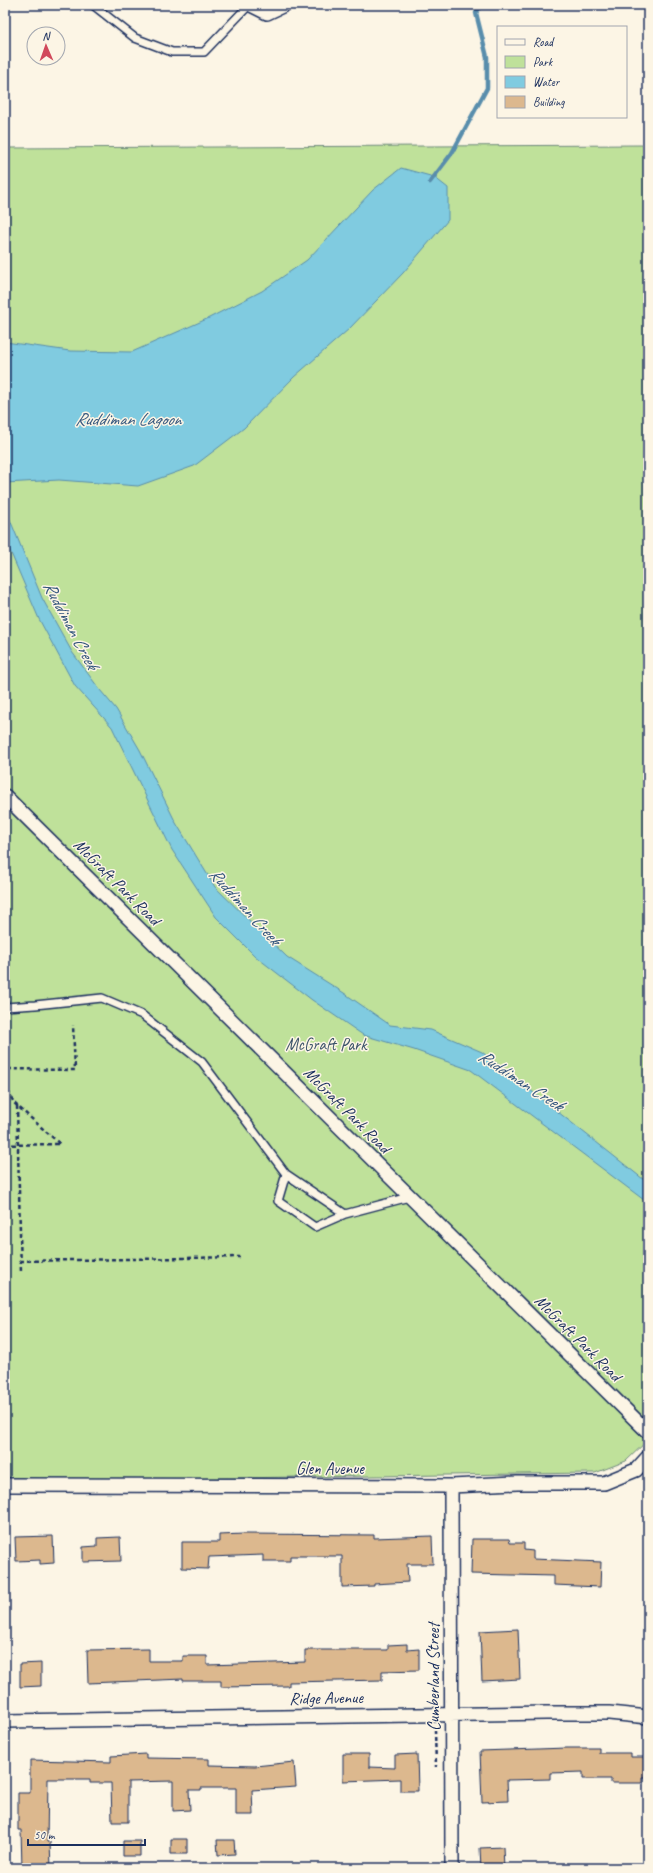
<svg xmlns="http://www.w3.org/2000/svg" width="653" height="1873" viewBox="0 0 653 1873" font-family="Caveat,sans-serif">
  <style>
    .green { fill: #bfe19a; stroke: #6d887c }
    .water { fill: #80cbe0; stroke: #588dac }
    .lines { fill: none; stroke-linecap: round; stroke-linejoin: round }
    .stream { stroke: #588dac; stroke-width: 4.5 }
    .building { fill: #dcb88e; stroke: #1b2f5e }
    .service-casing { stroke: #1b2f5e; stroke-width: 10 }
    .minor-casing { stroke: #1b2f5e; stroke-width: 16 }
    .path { stroke: #1b2f5e; stroke-width: 2.5; stroke-dasharray: 4 3; stroke-linecap: butt }
    .service { stroke: #fcf5e5; stroke-width: 7 }
    .minor { stroke: #fcf5e5; stroke-width: 13 }
    .labels { text-anchor: middle; dominant-baseline: central; stroke-width: 3; stroke-linejoin: round; paint-order: stroke }
    .street-label { font-size: 17px; fill: #1b2f5e; stroke: #fcf5e5 }
    .park-label { font-size: 17px; fill: #3c536a; stroke: #fcf5e5 }
    .water-label { font-size: 18px; font-style: italic; fill: #34567e; stroke: #fcf5e5 }
  </style>
  <rect width="100%" height="100%" fill="#fcf5e5"/>
  <filter id="ink" filterUnits="userSpaceOnUse"><feTurbulence type="fractalNoise" baseFrequency=".025" numOctaves="2"/><feDisplacementMap in="SourceGraphic" scale="8" xChannelSelector="R" yChannelSelector="G"/><feConvolveMatrix kernelMatrix="1 2 1 2 8 2 1 2 1" color-interpolation-filters="sRGB"/></filter>
  <g filter="url(#ink)">
    <path class="green" d="M645,145L648,649V1440L626,1461L595,1473L5,1481V148Z"/>
    <path class="water" d="M401,168L434,177L448,188V220L403,273L349,329L294,377L244,428L194,466L138,486L59,480L5,483L6,510L42,598L72,652L100,690L116,709L140,750L176,823L215,887L287,957L344,993L390,1025L431,1030L482,1052L648,1183V1203L471,1070L414,1050L363,1035L312,1000L255,956L216,917L172,850L112,727L75,686L39,619L5,539V342L70,351L132,352L209,318L262,291L307,260L373,190Z"/>
    <g class="lines">
      <path class="stream" d="M430,182L452,153L487,88V57L476,13L481,5"/>
    </g>
    <path class="building" d="M244,1534L374,1535V1538L432,1536L433,1564H407L408,1582L374,1584V1586L342,1587V1556H290V1561H263V1555L209,1557L208,1569L182,1568V1542H219V1535Z
      M53,1536L54,1563L40,1564V1560L16,1561L15,1537Z
      M120,1537L121,1561L83,1562V1547L97,1546V1538Z
      M472,1539H509L510,1543H524V1550L533,1551V1559L601,1562L600,1587L554,1585V1576L471,1574Z
      M518,1629L520,1679L482,1681L480,1631Z
      M407,1644V1650L419,1649V1670L382,1671V1680L289,1682V1686L221,1687V1681H183V1679L88,1683L87,1650L149,1649V1661H183V1656H207V1665L305,1662V1650H388V1645Z
      M41,1663V1686L20,1687V1664Z
      M567,1748H599V1753H631V1757H648V1777H642V1783H611V1779H583V1772L550,1773V1779L507,1780L508,1801L482,1802L480,1751Z
      M146,1754V1758L209,1759V1765L255,1766L294,1762L296,1787L252,1790L253,1815H236V1788H201V1790H189L190,1810L173,1811V1781L128,1782V1822H112L111,1783H90V1779H48L47,1842H50L51,1868H22L21,1830H18V1793H30V1760L111,1762V1756Z
      M343,1754H369V1767L395,1768V1755L417,1754L418,1791H400V1779L343,1781Z
      M171,1839H187V1854H171Z
      M217,1840H234L235,1854L218,1855Z
      M123,1841H140V1856H123Z
      M503,1847L504,1868H481L480,1848Z"/>
    <g class="lines">
      <defs>
        <path id="service" d="M93,5L135,38L172,52H204L249,5
          M5,1007L35,1005L102,998L142,1015L202,1062L286,1174L345,1214L409,1197
          M286,1174L278,1201L315,1227L345,1214"/>
        <path id="minor" d="M251,5L267,13L284,5
          M5,796L648,1432
          M5,1485L451,1486L517,1483H604L636,1470L648,1457
          M451,1486L452,1868
          M5,1721L546,1713H609L648,1717"/>
      </defs>
      <use href="#service" class="service-casing"/>
      <use href="#minor" class="minor-casing"/>
      <path class="path" d="M17,1106L21,1274
        M5,1145L60,1144L14,1103L8,1091L6,1069L75,1070L73,1025
        M20,1261L240,1257
        M435,1730L436,1767"/>
      <use href="#service" class="service"/>
      <use href="#minor" class="minor"/>
    </g>
  </g>
  <g class="labels">
    <g class="street-label">
      <text transform="translate(117 882) rotate(45)">McGraft Park Road</text>
      <text transform="translate(347 1110) rotate(45)">McGraft Park Road</text>
      <text transform="translate(578 1338) rotate(45)">McGraft Park Road</text>
      <text x="330" y="1468">Glen Avenue</text>
      <text transform="translate(433 1677) rotate(-90)">Cumberland Street</text>
      <text transform="translate(326 1698) rotate(-1)">Ridge Avenue</text>
    </g>
    <g class="park-label">
      <text x="326" y="1044">McGraft Park</text>
    </g>
    <g class="water-label">
      <text x="128" y="419">Ruddiman Lagoon</text>
      <text transform="translate(71 625) rotate(62)">Ruddiman Creek</text>
      <text transform="translate(245 906) rotate(48)">Ruddiman Creek</text>
      <text transform="translate(521 1080) rotate(33)">Ruddiman Creek</text>
    </g>
  </g>
  <rect width="653" height="1873" fill="none" stroke="#fcf5e5" stroke-width="20"/>
  <rect x="10" y="10" width="633" height="1853" fill="none" stroke="#1b2f5e" stroke-width="1.5" filter="url(#ink)"/>
  <rect x="497" y="26" width="130" height="92" fill="#fcf5e5" stroke="#a2a6af"/>
  <rect x="505" y="39" width="20" height="6" fill="#fcf5e5" stroke="#a2a6af"/>
  <text x="533" y="46" font-size="12" fill="#1b2f5e">Road</text>
  <rect x="505" y="56" width="20" height="12" fill="#bfe19a" stroke="#a2a6af"/>
  <text x="533" y="66" font-size="12" fill="#1b2f5e">Park</text>
  <rect x="505" y="76" width="20" height="12" fill="#80cbe0" stroke="#a2a6af"/>
  <text x="533" y="86" font-size="12" fill="#1b2f5e">Water</text>
  <rect x="505" y="96" width="20" height="12" fill="#dcb88e" stroke="#a2a6af"/>
  <text x="533" y="106" font-size="12" fill="#1b2f5e">Building</text>
  <g transform="translate(46 46) rotate(358)"><circle r="19" fill="#fcf5e5" stroke="#a2a6af"/>
  <path d="M0-3L7 15L0 10L-7 15Z" fill="#d1495b"/>
  <text y="-6" font-size="11" font-weight="bold" text-anchor="middle" fill="#1b2f5e">N</text>
  </g>
  <path d="M28 1839v6h117v-6" fill="none" stroke="#1b2f5e" stroke-width="2"/>
  <text x="34" y="1839" font-size="12" fill="#1b2f5e" stroke="#fcf5e5" stroke-width="3" paint-order="stroke">50 m</text>
</svg>
